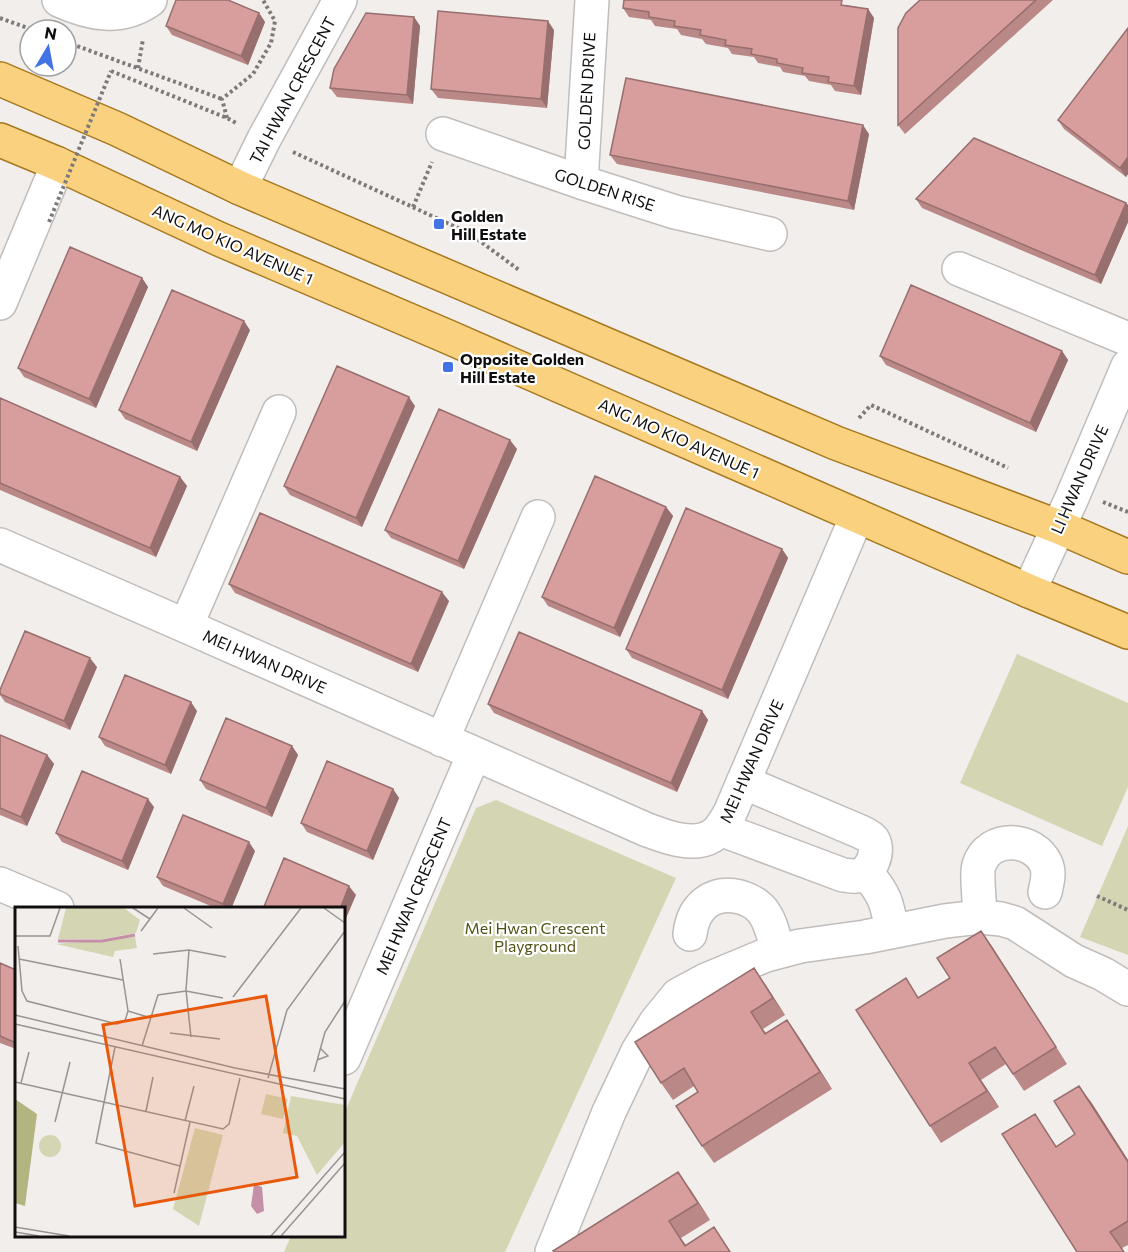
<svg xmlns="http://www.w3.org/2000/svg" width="1128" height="1252" viewBox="0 0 1128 1252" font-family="Commissioner,sans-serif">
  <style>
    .green { fill: #d4d5b2 }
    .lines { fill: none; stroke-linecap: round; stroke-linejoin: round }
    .minor-casing { stroke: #c1bdbb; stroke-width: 36 }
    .major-casing { stroke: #a67920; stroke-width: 36 }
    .path { stroke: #7d7a79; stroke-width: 4; stroke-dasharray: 3 3; stroke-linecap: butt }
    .minor { stroke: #fff; stroke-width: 33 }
    .major { stroke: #fad17f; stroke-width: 33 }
    .path-bridge { stroke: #7d7a79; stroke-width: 4; stroke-dasharray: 3 3; stroke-linecap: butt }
    .wall { fill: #ba8887 }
    .shaded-wall { fill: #976f6e }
    .building { fill: #d89e9d; stroke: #976f6e; stroke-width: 1.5 }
    .poi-dot { fill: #4274e5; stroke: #fff; stroke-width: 2 }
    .labels { text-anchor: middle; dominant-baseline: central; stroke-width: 4.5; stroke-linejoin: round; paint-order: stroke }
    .street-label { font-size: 16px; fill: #100e0e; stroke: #fff }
    .poi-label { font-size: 16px; font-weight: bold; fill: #100e0e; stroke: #fff; text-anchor: start }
    .park-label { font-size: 16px; fill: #535217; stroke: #fff }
    .inset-river { fill: none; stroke: #c490a7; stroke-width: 3 }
    .inset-road { fill: none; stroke: #989493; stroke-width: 1.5 }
    .view { fill: #e8590c; fill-opacity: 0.15; stroke: #e8590c; stroke-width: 3 }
    .inset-edge { fill: none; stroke: #100e0e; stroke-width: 3 }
  </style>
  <rect width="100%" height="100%" fill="#f2eeec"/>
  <path class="green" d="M1017,654L1128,703V787L1102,846L960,783Z
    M496,800L676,878L505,1252H284L291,1236H344V1114L476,808Z
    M1128,826V955L1080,937Z"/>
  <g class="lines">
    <defs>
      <path id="minor" d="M59,0C90,14 120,21 150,0
        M443,134L581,182L675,212L770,234
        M581,182L592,0
        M240,188L264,139L340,0
        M959,269L1128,339
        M0,303L58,164
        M0,545L186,626L645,829C664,836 692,848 712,836C720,831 725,822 730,813L857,516
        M1029,591L1071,500L1128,366
        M186,626L279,412
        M442,740L538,517
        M720,829L843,875C847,875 853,877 857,876C871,873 880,852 873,840C870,836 865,834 861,832L743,782
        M866,872C885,895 887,902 892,931
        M0,884L57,908
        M980,917C980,905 976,874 979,865C989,834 1034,837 1046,864C1050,873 1047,883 1045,892
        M690,934C693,907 712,890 740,897C747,899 755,903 760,908C771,919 774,938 778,952
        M344,1058L474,754
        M552,1252L609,1112L638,1051L656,1022L678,995L706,980L766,955L800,946L865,937L945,921L980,917L1001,919L1015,923L1074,961L1103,974L1128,989"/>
      <path id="major" d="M0,79L117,129L240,188L836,443L1059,527L1128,557
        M0,140L58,164L219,239L446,336L1029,591L1128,632"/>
    </defs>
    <use href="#minor" class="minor-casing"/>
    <use href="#major" class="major-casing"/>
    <path class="path" d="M0,18L33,30
      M66,42L222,99
      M138,68L143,39
      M111,71L227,118L238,124
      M227,118L222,99L253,74L271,43L275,21L263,0
      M293,152L469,233L519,270
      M413,207L432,162
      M859,418L871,405L1008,468
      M1103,502L1128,512
      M1097,896L1128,910"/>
    <use href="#minor" class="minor"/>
    <use href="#major" class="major"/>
    <path class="path-bridge" d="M49,222L111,71"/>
  </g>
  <path class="wall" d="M920,0H1053L905,134L898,125Z
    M846,5L868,9L874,18L861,95L835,91L831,85L809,81L805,76L783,72L780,67L758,63L754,57L732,54L728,48L706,44L702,39L681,35L677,29L655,26L651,20L629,17L623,8Z
    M259,13L265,22L248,65L172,35L166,26Z
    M414,17L420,26L413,104L337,97L330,88Z
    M1128,28V174L1126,177L1064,129L1058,120Z
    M554,30L547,108L438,98L431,89Z
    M869,134L854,210L617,164L610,155Z
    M916,199L1126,203L1128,205V222L1101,284L922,208Z
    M142,278L148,287L96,408L24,377L18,368Z
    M250,330L197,451L125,419L119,410Z
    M1062,351L1068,360L1036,432L886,365L880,356Z
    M0,398L180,477L187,486L156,557L0,490Z
    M415,406L362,527L290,495L284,486Z
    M517,449L464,569L391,538L385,530Z
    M666,507L673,516L620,637L548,606L542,597Z
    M782,549L788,558L728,699L632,658L626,649Z
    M229,584L449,601L418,672L235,593Z
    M97,667L70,730L5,702L0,695V690Z
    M488,704L702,711L708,720L677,792L494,713Z
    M197,711L171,774L105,746L99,737Z
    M0,735L47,755L54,764L27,826L0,815Z
    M292,746L298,755L272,817L206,789L200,780Z
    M393,789L399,798L373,860L307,832L301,823Z
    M154,807L128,870L62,842L56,833Z
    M255,851L231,909H218L163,886L157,877Z
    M981,931L993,948L1067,1064L1024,1091L1006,1064L981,1080L999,1107L941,1143L930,1126L919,997L950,978Z
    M0,963L16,970V1049L0,1043Z
    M765,984L785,1015L763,1029L766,1033L787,1020L832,1089L714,1163L702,1146L698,1092L694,1086L673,1100L661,1083Z
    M1091,1102L1128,1160V1245L1122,1248L1077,1252L1046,1131L1056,1146L1075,1134Z
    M690,1189L710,1220L681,1238L686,1245L714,1227L731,1252H554Z"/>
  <path class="shaded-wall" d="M868,9L874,18L861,95L854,86Z
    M259,13L265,22L248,65L241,56Z
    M414,17L420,26L413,104L407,95Z
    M548,21L554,30L547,108L541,99Z
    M863,125L869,134L854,210L848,201Z
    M1128,157V174L1126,177L1120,168Z
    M1126,203L1128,205V222L1101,284L1095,275Z
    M142,278L148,287L96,408L89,399Z
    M244,321L250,330L197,451L191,442Z
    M1062,351L1068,360L1036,432L1030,423Z
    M409,397L415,406L362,527L356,518Z
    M510,440L517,449L464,569L458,561Z
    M180,477L187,486L156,557L150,548Z
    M666,507L673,516L620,637L614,628Z
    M782,549L788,558L728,699L722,690Z
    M442,592L449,601L418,672L411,664Z
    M90,658L97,667L70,730L64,721Z
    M191,702L197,711L171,774L165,765Z
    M702,711L708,720L677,792L671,783Z
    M292,746L298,755L272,817L266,808Z
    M47,755L54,764L27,826L21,817Z
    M393,789L399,798L373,860L367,851Z
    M148,799L154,807L128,870L122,861Z
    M249,842L255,851L231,909H226L223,904Z
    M349,886L356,895L344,923V909H340Z
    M981,931L993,948L1067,1064L1056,1047Z
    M754,968L765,984L785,1015L773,998Z
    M787,1020L799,1037L832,1089L820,1072Z
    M969,1063L981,1080L999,1107L987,1091Z
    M1079,1086L1091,1102L1128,1160V1162Z
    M678,1172L690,1189L710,1220L698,1203Z"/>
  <path class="building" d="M176,0H228L259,13L241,56L166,26Z
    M624,0H842L841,5L868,9L854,86L828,82L829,77L802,73L803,68L777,63V59L751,54L752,49L725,45L726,40L700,35L701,30L674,26L675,21L649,17V12L623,8Z
    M920,0H1036L898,125V28L906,13Z
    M438,11L548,21L541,99L431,89Z
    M366,13L414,17L407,95L330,88L334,69Z
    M1128,28V157L1120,168L1058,120Z
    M626,78L863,125L848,201L610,155Z
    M974,138L1126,203L1095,275L916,199Z
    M70,247L142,278L89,399L18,368Z
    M911,285L1062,351L1030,423L880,356Z
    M172,290L244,321L191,442L119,410Z
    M337,366L409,397L356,518L284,486Z
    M0,398L180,477L150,548L0,483Z
    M439,409L510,440L458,561L385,530Z
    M595,476L666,507L614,628L542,597Z
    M686,508L782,549L722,690L626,649Z
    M260,513L442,592L411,664L229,584Z
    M25,631L90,658L64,721L0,694V690Z
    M519,632L702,711L671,783L488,704Z
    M125,675L191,702L165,765L99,737Z
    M226,718L292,746L266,808L200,780Z
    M0,735L47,755L21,817L0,808Z
    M327,761L393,789L367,851L301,823Z
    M82,771L148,799L122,861L56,833Z
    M183,815L249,842L223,904L157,877Z
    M284,858L349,886L340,909H263Z
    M981,931L1056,1047L1013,1074L995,1047L969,1063L987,1091L930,1126L856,1010L906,978L918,998L950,978L937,958Z
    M0,963L16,970V1043L0,1036Z
    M754,968L773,998L751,1012L765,1034L787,1020L820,1072L702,1146L676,1106L698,1092L684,1068L661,1083L635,1042Z
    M1079,1086L1128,1162V1221L1110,1232L1124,1252H1077L1002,1134L1035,1114L1056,1147L1075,1134L1054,1101Z
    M678,1172L698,1203L669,1221L685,1246L714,1227L730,1252H554L553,1251Z"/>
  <g class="poi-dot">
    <rect x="433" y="218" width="12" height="12" rx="3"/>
    <rect x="442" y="361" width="12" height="12" rx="3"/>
  </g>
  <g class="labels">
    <g class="street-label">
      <text transform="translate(292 90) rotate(-62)">TAI HWAN CRESCENT</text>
      <text transform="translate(586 91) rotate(-87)">GOLDEN DRIVE</text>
      <text transform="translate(605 189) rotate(18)">GOLDEN RISE</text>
      <text transform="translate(233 244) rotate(24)">ANG MO KIO AVENUE 1</text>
      <text transform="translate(679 438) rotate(24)">ANG MO KIO AVENUE 1</text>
      <text transform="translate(1079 479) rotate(-66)">LI HWAN DRIVE</text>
      <text transform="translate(265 661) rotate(24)">MEI HWAN DRIVE</text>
      <text transform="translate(751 761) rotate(-66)">MEI HWAN DRIVE</text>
      <text transform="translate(413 896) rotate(-67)">MEI HWAN CRESCENT</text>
    </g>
    <g class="poi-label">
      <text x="451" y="215">Golden<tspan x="451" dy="18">Hill Estate</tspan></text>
      <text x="460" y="358">Opposite Golden<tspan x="460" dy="18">Hill Estate</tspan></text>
    </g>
    <g class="park-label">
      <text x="535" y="927">Mei Hwan Crescent<tspan x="535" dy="18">Playground</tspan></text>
    </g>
  </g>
  <g transform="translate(15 907)">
    <rect width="330" height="330" fill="#f2eeec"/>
    <path d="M51,1H109L125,13L121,26L88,32H43ZM120,30L122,41L100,44L98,50L41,37ZM251,187L273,192L268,212L246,207ZM276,189L330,198V235L302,268L282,229L268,226ZM180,221L208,228L184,319L158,302ZM24 239a11 11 0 1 1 22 0a11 11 0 1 1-22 0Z" fill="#d4d5b2"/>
    <path d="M0,192L22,207L10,299L0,296Z" fill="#b4b481"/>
    <path d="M239,277L247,280L249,304L242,307L236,299Z" fill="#c490a7"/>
    <path class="inset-river" d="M43,34H87L120,28"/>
    <path class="inset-road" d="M118,1L135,12M169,1L197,21M309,1L330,16M126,24L143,1M0,29H35L45,1M3,39L7,84L12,94L102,117L110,114L113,104L105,52M174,43L171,83L176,130M138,47L174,43L211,50M4,52L108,73M218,90L286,1M113,104L136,111M0,108L220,161L330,182M0,117L330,192M155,126L205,132M127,139L143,88L171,84L208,91M100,140L81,236L165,259M302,153L313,149L305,141M299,165L310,125L330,94M253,171L272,103L330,24M0,175L208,222L214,217L225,171M6,176L14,145M131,204L138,170M170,214L179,179M40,215L55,155M159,286L175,215M0,320L54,329M0,325L24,329M256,329L330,245M266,329L330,256"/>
    <path class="view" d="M251,89L282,270L120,299L88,118Z"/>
    <rect width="330" height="330" class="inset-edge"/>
  </g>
  <g transform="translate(48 48) rotate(10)"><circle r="28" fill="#ffffff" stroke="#9f9f9f" stroke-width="1.5"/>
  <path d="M0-4.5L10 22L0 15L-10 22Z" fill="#4274e5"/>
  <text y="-9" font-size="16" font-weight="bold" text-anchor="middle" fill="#100e0e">N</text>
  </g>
</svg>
